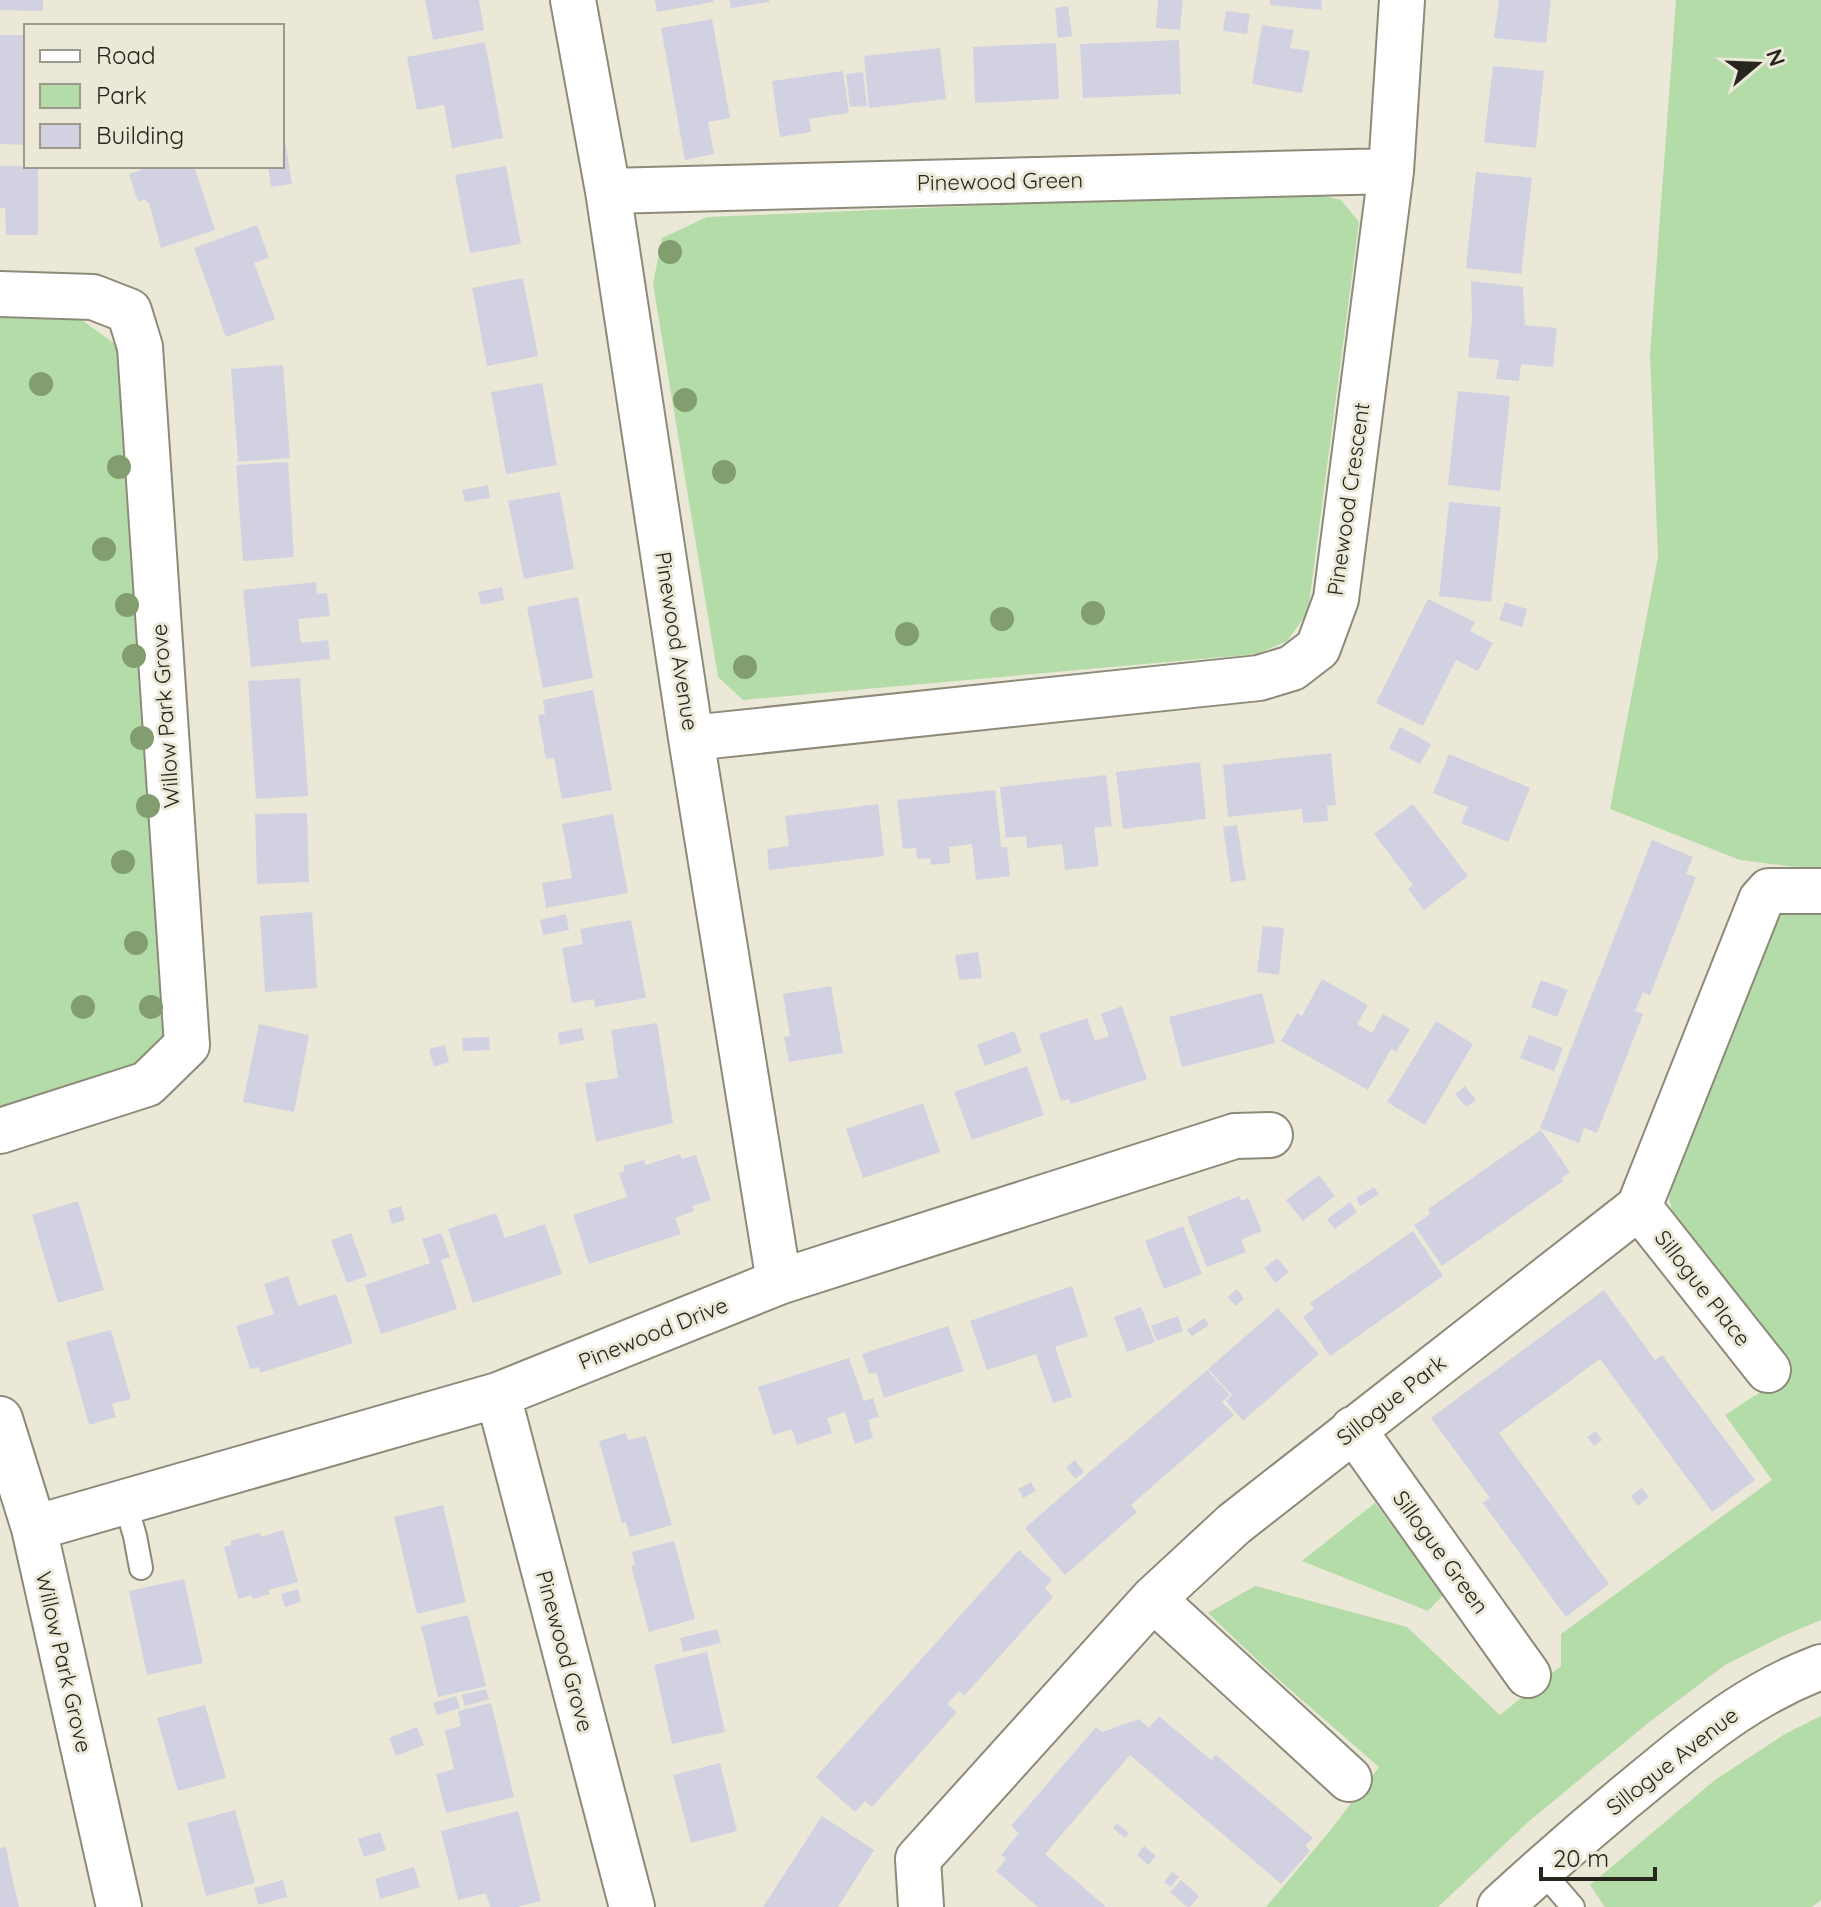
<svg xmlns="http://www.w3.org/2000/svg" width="1821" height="1907" viewBox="0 0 1821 1907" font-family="Quicksand,sans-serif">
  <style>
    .green { fill: #b4dca8 }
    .building { fill: #d2d1e2 }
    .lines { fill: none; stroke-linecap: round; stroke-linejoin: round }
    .lane-casing { stroke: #8d8a7a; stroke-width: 26 }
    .street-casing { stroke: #8d8a7a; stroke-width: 48 }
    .lane { stroke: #fff; stroke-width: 22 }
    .street { stroke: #fff; stroke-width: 44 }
    .tree { fill: #829d6e }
    .labels { text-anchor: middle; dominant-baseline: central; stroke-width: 6; stroke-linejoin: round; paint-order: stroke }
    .street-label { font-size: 22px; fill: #26251e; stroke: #ebe8d7 }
  </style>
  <rect width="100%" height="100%" fill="#ebe8d7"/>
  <path class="green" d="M1676,0H1821V870L1740,860L1610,809L1658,557L1650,354Z
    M1308,192L1341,200L1359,222L1308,612L1287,641L1257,654L743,700L718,677L653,284L662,238L707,217Z
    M0,316H76L122,349L170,1033L136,1077L0,1114Z
    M1773,911L1821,915V1620L1785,1635L1725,1665L1648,1723L1527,1823L1438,1907H1266L1329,1832L1379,1767L1272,1674L1208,1613L1255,1586L1407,1627L1500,1715L1561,1666V1634L1772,1480L1725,1415L1787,1375L1675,1220L1669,1199L1677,1160Z
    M1375,1503L1444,1594L1428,1611L1302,1561Z
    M1821,1716V1900L1812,1907H1605L1590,1885L1715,1780L1785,1734Z"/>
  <path class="building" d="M0,0H43V11L0,10Z
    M425,0H479L484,30L433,40Z
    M655,0H713V2L657,12Z
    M729,0H769V2L731,8Z
    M1158,0H1183L1180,30L1156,28Z
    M1270,0H1322L1321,10L1270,5Z
    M1499,0H1551L1546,43L1494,38Z
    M1068,6L1072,36L1058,38L1055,8Z
    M1226,11L1250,14L1247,34L1223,31Z
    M712,19L730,118L708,122L714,154L685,160L661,28Z
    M1262,25L1294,30L1290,48L1310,51L1302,93L1252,84Z
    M0,35H26V145L0,144Z
    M1179,40L1181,94L1083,98L1080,44Z
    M485,42L503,138L452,148L444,105L417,110L407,57Z
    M1056,43L1059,99L975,103L973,47Z
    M940,48L946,99L869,108L864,56Z
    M1493,66L1544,71L1536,148L1484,142Z
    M843,71L849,113L809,119L811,132L780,137L772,81Z
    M863,72L867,106L850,107L846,74Z
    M282,135H284L292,184L271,187L268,166H282Z
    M0,166H38V235H6L5,208H0Z
    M141,166H194L215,230L161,248L149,203H147L145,199L138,202L129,174L142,170Z
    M506,166L521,244L470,253L455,175Z
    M1476,172L1532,178L1521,274L1466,268Z
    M257,225L269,258L254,263L275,319L226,337L194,248Z
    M523,278L538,356L487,366L472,288Z
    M1471,281L1523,287L1525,325L1557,328L1553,367L1521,364L1519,381L1496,379L1499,360L1468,357L1472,319Z
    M283,365L290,458L238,462L231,369Z
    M542,383L557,465L506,474L491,392Z
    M1458,391L1510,396L1500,491L1448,485Z
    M288,462L294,557L243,561L236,465Z
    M488,485L490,498L465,502L462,490Z
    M560,492L574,569L524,579L508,501Z
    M1449,502L1501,507L1491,602L1439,596Z
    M316,582L317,594L327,593L330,616L298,619L301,643L328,640L330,659L251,667L243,590Z
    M502,587L504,600L481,605L478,592Z
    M578,597L593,678L543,688L527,607Z
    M1428,599L1475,622L1470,631L1493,643L1478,671L1456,660L1423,726L1376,703Z
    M1505,602L1527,609L1522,627L1499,620Z
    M300,678L308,796L256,799L248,681Z
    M593,690L612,790L562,799L554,758L546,759L538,715L545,714L543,700Z
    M1400,727L1431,744L1420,764L1389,748Z
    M1331,753L1336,805L1327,806L1328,821L1303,823L1302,809L1228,817L1223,765Z
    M1449,754L1530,788L1508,842L1461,823L1468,807L1433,793Z
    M1200,762L1206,819L1123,829L1116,772Z
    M1106,775L1112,826L1094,828L1099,866L1065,870L1062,844L1027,848L1026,836L1006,838L1000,787Z
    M995,790L1001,847H1007L1010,876L976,880L972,844L949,847L950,863L931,865L930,858L917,859L916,848L903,849L897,800Z
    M878,804L884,856L769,870L767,849L789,846L785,816Z
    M1413,804L1468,876L1424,910L1408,889L1413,885L1374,834Z
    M307,813L309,882L257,884L255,814Z
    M613,814L628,893L546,908L542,883L572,878L562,824Z
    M1237,825L1246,880L1231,882L1223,827Z
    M1652,840L1693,857L1686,874L1696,877L1650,995L1643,992L1635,1011L1643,1014L1597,1133L1584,1128L1579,1143L1540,1128Z
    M312,912L317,988L265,992L260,916Z
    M566,914L569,930L543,935L540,920Z
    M631,920L646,998L595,1007L594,999L572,1003L562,948L583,944L580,929Z
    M1263,926L1284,928L1279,975L1257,972Z
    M978,952L982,978L959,980L955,955Z
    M1322,979L1368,1005L1357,1024L1372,1033L1383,1014L1410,1029L1396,1052L1391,1049L1368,1090L1281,1041L1297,1013L1302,1016Z
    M1541,980L1568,990L1557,1017L1531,1007Z
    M831,986L843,1053L789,1062L784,1037L790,1036L783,994Z
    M1262,993L1275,1043L1182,1067L1169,1017Z
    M1122,1006L1147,1079L1071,1104L1069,1099L1061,1101L1039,1034L1087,1018L1095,1041L1109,1036L1101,1014Z
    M1436,1021L1473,1044L1425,1125L1387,1102Z
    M657,1023L673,1123L596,1142L585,1083L618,1078L611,1030Z
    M259,1024L309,1035L294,1112L243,1102Z
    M582,1028L584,1040L560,1045L558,1033Z
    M1014,1031L1022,1052L985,1066L977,1045Z
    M1529,1035L1563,1048L1554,1071L1520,1058Z
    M489,1037L490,1050L463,1051L462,1038Z
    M445,1045L449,1062L434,1067L429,1049Z
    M1027,1066L1044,1115L972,1140L954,1092Z
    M1465,1086L1476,1100L1466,1107L1455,1094Z
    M923,1103L940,1152L863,1178L846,1129Z
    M1541,1130L1570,1172L1561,1178L1563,1181L1442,1266L1414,1225L1430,1214L1428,1209Z
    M680,1154L682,1159L696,1155L711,1200L692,1206L694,1211L675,1218L681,1234L589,1264L573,1215L627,1197L619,1173L625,1171L623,1166L644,1160L646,1165Z
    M1319,1175L1335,1196L1303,1221L1286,1200Z
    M1374,1187L1379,1194L1360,1206L1356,1198Z
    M1239,1196L1241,1201L1248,1198L1262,1231L1241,1240L1246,1252L1207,1267L1187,1217Z
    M78,1201L104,1290L58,1303L32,1215Z
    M1350,1202L1357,1212L1335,1229L1327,1219Z
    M401,1206L405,1220L392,1224L388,1210Z
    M496,1213L505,1238L545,1224L562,1274L473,1303L448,1229Z
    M1183,1226L1202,1274L1164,1289L1145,1241Z
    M1413,1231L1443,1276L1330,1356L1303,1317L1314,1309L1310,1303Z
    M351,1233L367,1276L347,1283L331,1240Z
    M441,1233L450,1257L441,1260L457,1309L381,1334L365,1285L430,1263L422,1239Z
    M1277,1258L1289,1272L1276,1283L1264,1268Z
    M288,1276L298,1306L336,1294L353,1343L260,1373L259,1367L250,1369L236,1326L274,1314L264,1284Z
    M1072,1286L1088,1336L1055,1347L1072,1397L1053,1403L1036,1354L987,1370L970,1321Z
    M1237,1289L1244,1299L1235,1306L1228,1297Z
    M1604,1290L1655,1360L1662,1355L1755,1480L1712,1512L1600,1359L1499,1433L1609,1584L1566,1617L1483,1503L1490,1498L1431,1418Z
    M1141,1307L1155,1342L1127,1352L1114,1317Z
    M1278,1308L1319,1354L1243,1421L1226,1401L1232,1395L1208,1369Z
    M1178,1316L1183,1331L1157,1341L1151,1326Z
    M1204,1318L1209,1325L1192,1336L1187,1330Z
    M948,1326L964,1371L884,1398L876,1372L869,1374L862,1354Z
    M111,1330L131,1399L112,1404L116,1417L89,1425L66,1342Z
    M849,1358L864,1401L873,1398L879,1417L868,1420L873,1438L855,1444L845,1412L827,1418L832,1433L797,1445L792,1429L773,1435L758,1387Z
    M1207,1370L1230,1395L1222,1402L1234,1415L1131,1505L1137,1512L1065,1575L1025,1528Z
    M1596,1431L1602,1440L1594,1446L1587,1437Z
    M626,1433L628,1440L646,1436L672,1525L630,1537L626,1522L622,1523L599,1441Z
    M1075,1460L1084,1472L1075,1479L1066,1467Z
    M1031,1482L1036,1491L1023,1498L1018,1489Z
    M1642,1488L1649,1497L1638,1506L1631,1496Z
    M443,1505L466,1602L417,1614L394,1517Z
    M283,1530L298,1582L268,1590L270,1594L253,1599L251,1595L238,1599L224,1547L231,1545L230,1541L260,1533L261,1537Z
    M674,1541L695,1619L649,1632L631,1566L635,1565L632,1552Z
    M1019,1550L1052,1580L1045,1588L1053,1597L964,1696L959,1691L947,1704L957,1712L872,1807L865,1801L855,1812L816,1777Z
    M184,1579L203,1663L147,1675L129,1591Z
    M298,1589L301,1602L285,1607L281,1594Z
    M468,1615L486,1686L438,1697L421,1626Z
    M717,1629L721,1643L683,1652L680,1638Z
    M707,1652L725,1732L672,1744L654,1665Z
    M486,1689L489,1699L465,1706L462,1695Z
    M456,1696L460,1708L437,1715L433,1703Z
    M491,1703L514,1797L446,1813L436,1774L454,1769L445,1730L461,1726L458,1711Z
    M205,1705L226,1778L178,1791L157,1718Z
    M1159,1716L1211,1760L1216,1755L1313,1838L1305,1846L1310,1851L1281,1884L1130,1755L1045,1854L1106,1907H1038L996,1871L1006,1859L1001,1855L1019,1833L1011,1826L1096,1727L1102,1732L1139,1719L1149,1728Z
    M417,1727L424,1745L396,1756L389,1738Z
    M720,1763L737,1831L691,1843L673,1775Z
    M235,1810L255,1883L206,1896L187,1823Z
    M518,1811L541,1901L517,1907H490L486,1893L458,1900L441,1831Z
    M822,1816L874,1850L838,1907H763Z
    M1117,1823L1129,1833L1125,1838L1113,1828Z
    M380,1832L386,1850L364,1857L358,1839Z
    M1144,1846L1156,1856L1148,1865L1137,1855Z
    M6,1847L13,1882L19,1907H0V1848Z
    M414,1867L420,1887L380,1899L375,1879Z
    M1172,1872L1179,1877L1171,1887L1164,1882Z
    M283,1880L287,1897L258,1905L254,1888Z
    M1181,1880L1199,1896L1190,1907H1187L1170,1892Z"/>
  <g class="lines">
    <defs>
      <path id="lane" d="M125,1502L135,1536L141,1568
        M1541,1870L1573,1907"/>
      <path id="street" d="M573,0L608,191L691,738L779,1282
        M608,191L1391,171
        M0,294L93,297L129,311L140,347L187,1045L147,1084L0,1131
        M691,738L1259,678L1292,668L1318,648L1336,599L1391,171L1402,0
        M1639,1207L1768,1370
        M498,1395L632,1907
        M0,1419L34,1528L119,1907
        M1353,1429L1528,1675
        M34,1528L498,1395L779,1282L1235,1136L1270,1135
        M1153,1599L1349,1779
        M921,1907L918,1859L1153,1599L1234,1524L1639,1207L1761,900L1769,891H1821
        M1500,1907C1551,1860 1603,1815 1657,1771C1709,1728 1757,1691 1821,1667"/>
    </defs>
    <use href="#lane" class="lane-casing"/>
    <use href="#street" class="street-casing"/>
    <use href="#lane" class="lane"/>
    <use href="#street" class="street"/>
  </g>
  <g class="tree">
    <circle cx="670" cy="252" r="12"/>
    <circle cx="41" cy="384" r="12"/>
    <circle cx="685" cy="400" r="12"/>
    <circle cx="119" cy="467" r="12"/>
    <circle cx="724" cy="472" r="12"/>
    <circle cx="104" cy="549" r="12"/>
    <circle cx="127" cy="605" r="12"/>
    <circle cx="1093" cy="613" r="12"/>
    <circle cx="1002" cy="619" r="12"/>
    <circle cx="907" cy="634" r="12"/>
    <circle cx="134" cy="656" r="12"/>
    <circle cx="745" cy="667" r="12"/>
    <circle cx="142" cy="738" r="12"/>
    <circle cx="148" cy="806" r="12"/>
    <circle cx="123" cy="862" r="12"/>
    <circle cx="136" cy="943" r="12"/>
    <circle cx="83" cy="1007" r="12"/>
    <circle cx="151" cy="1007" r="12"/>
  </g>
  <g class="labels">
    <g class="street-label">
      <text transform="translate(1000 181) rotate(-1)">Pinewood Green</text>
      <text transform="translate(1348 499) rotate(-82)">Pinewood Crescent</text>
      <text transform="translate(677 641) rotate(81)">Pinewood Avenue</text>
      <text transform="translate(165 716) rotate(-94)">Willow Park Grove</text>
      <text transform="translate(1703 1288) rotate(52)">Sillogue Place</text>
      <text transform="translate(653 1333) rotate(-22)">Pinewood Drive</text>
      <text transform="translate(1391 1400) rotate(-38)">Sillogue Park</text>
      <text transform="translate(1441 1552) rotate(54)">Sillogue Green</text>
      <text transform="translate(565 1651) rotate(75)">Pinewood Grove</text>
      <text transform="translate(64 1662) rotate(77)">Willow Park Grove</text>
      <text transform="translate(1672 1761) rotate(-38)">Sillogue Avenue</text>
    </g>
  </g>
  <rect x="24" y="24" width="260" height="144" fill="#ebe8d7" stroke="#9c9a8d" stroke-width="2"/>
  <rect x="40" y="50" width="40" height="12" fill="#ffffff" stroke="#9c9a8d" stroke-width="2"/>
  <text x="96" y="64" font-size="24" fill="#26251e">Road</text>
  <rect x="40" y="84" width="40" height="24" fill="#b4dca8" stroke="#9c9a8d" stroke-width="2"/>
  <text x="96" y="104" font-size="24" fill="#26251e">Park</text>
  <rect x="40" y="124" width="40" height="24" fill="#d2d1e2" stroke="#9c9a8d" stroke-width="2"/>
  <text x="96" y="144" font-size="24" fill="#26251e">Building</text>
  <g transform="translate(1757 64) rotate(71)" stroke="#ebe8d7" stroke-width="6" paint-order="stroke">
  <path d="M0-6L14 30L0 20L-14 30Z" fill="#26251e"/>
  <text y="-12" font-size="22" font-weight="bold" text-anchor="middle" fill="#26251e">N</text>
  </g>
  <path d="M1541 1867v12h114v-12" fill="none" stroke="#26251e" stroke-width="4"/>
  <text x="1553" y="1867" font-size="24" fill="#26251e" stroke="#ebe8d7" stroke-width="6" paint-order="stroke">20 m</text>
</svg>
